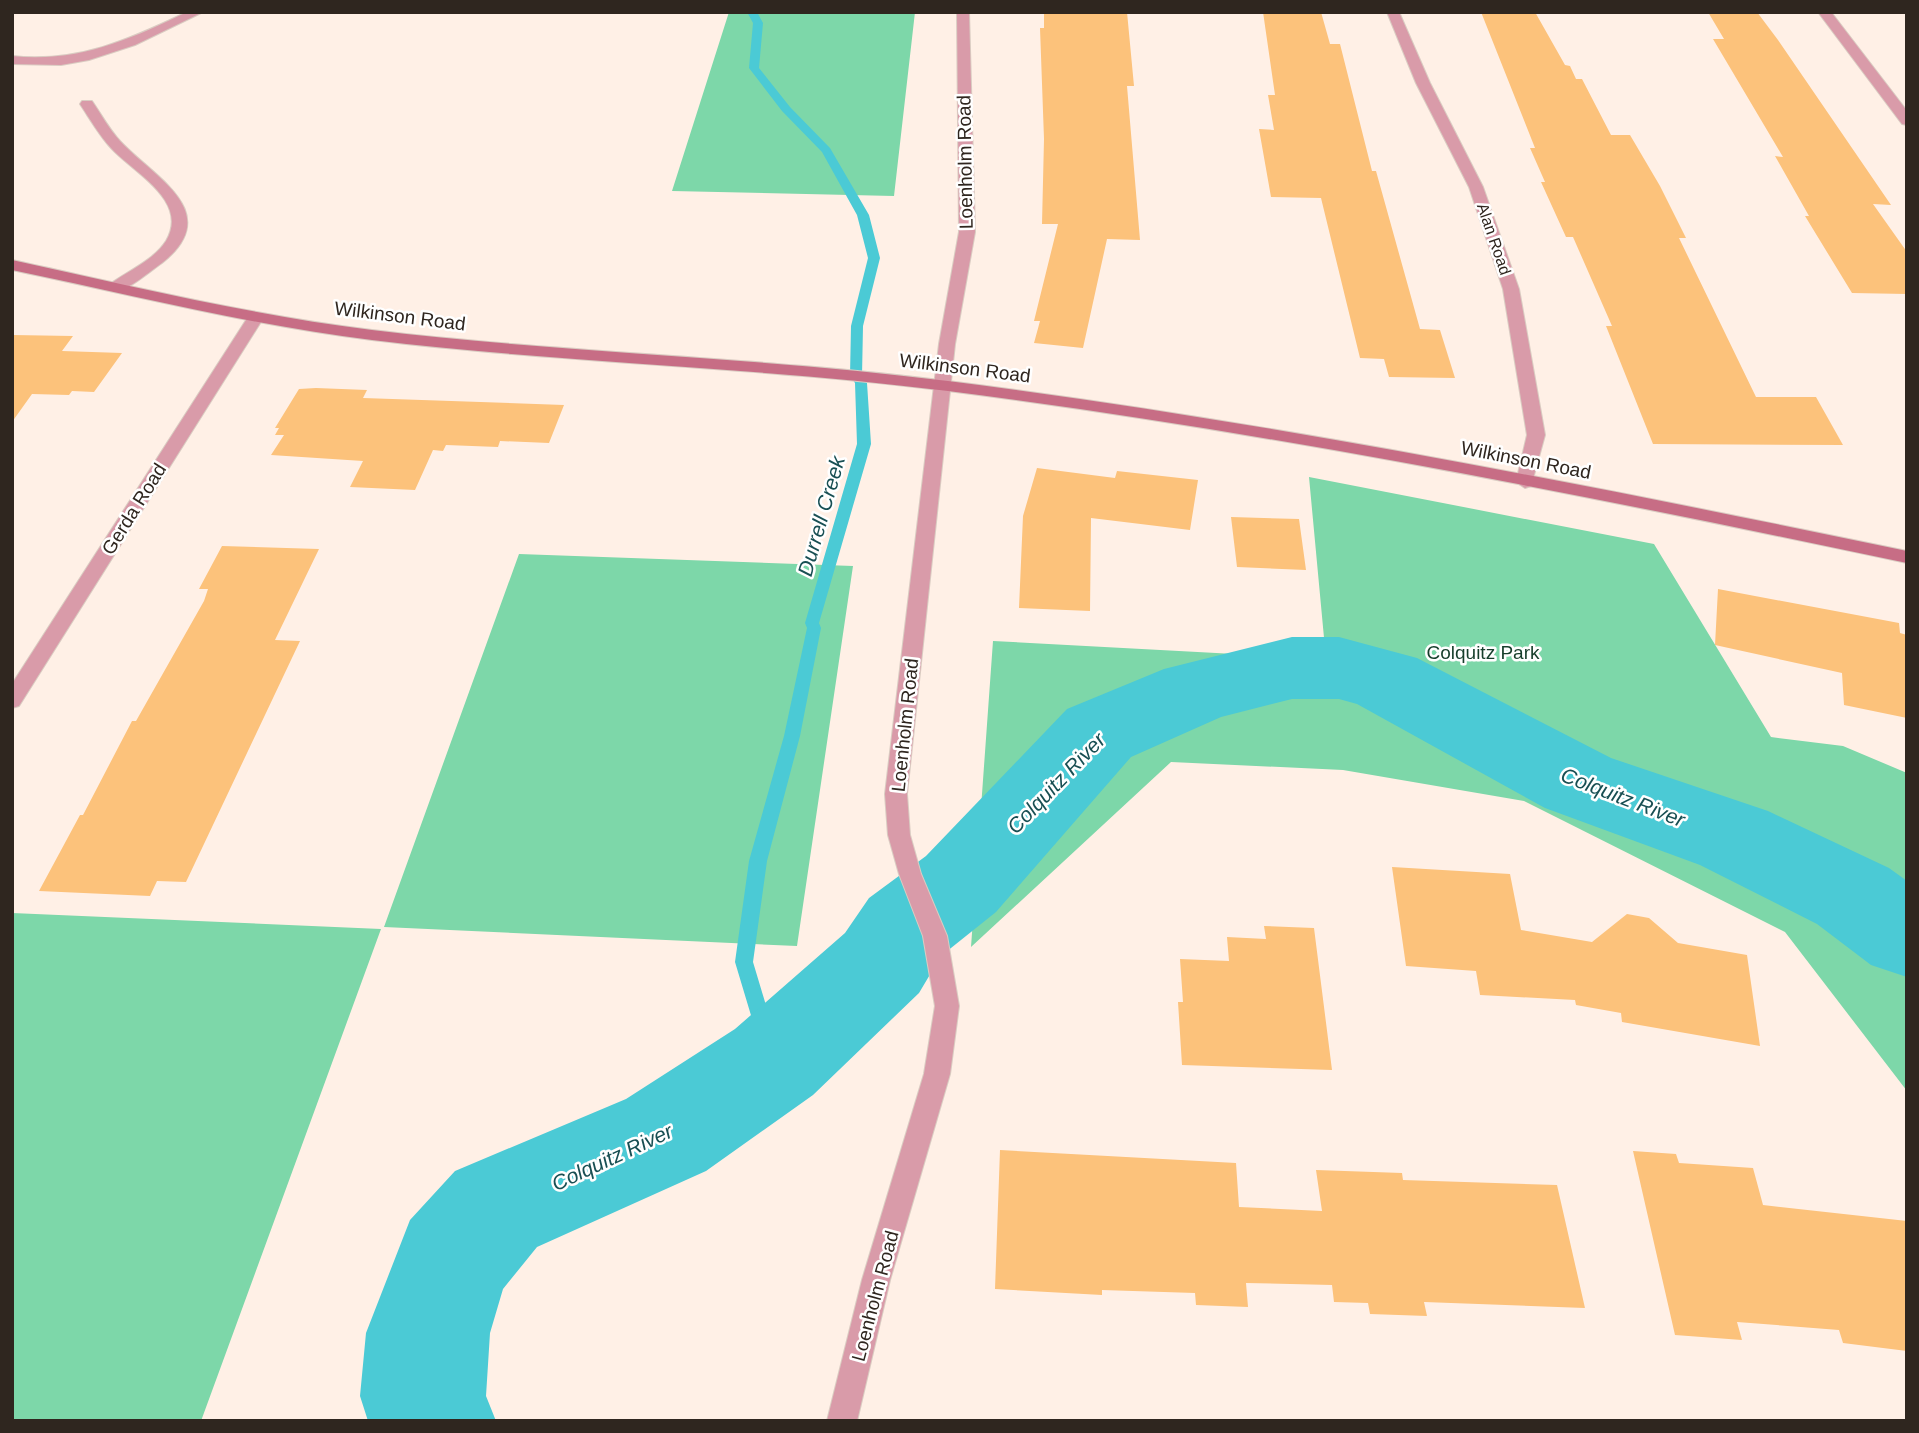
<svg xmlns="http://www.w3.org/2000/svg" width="1919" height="1433" viewBox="0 0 1919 1433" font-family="Arial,sans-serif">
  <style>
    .green { fill: #7dd7a9 }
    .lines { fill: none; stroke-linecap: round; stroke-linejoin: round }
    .stream { fill: #4bcad5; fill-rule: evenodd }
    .river { fill: #4bcad5; fill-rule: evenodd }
    .building { fill: #fcc27b }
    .service-casing { stroke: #daccc2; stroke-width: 2 }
    .minor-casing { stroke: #daccc2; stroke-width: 2 }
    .secondary-casing { stroke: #daccc2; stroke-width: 2 }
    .service { fill: #d99ba9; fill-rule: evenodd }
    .minor { fill: #d99ba9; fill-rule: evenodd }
    .secondary { fill: #c76d85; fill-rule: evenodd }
    .labels { text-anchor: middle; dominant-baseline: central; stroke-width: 5; stroke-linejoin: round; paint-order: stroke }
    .far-street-label { font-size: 16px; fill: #2f261f; stroke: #fff }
    .street-label { font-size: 19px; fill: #2f261f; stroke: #fff }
    .park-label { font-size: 19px; fill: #163e2b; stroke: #fff }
    .water-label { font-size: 21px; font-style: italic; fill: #184f53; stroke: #fff }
  </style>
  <rect width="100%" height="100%" fill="#fff0e6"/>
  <path class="green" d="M729,12H915L894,196L672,191Z
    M1309,477L1654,544L1771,737L1843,746L1907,773V1091L1785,932L1524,801L1343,770L1171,762L971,947L993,641L1326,659Z
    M519,554L853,566L797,946L384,927Z
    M12,913L381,929L201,1421H12Z"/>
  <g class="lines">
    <path class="stream" d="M747,12H757L763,23L759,68L790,107L830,148L869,215L880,258L863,326L862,376L867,383L871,444L819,623L821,628L800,736L767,861L753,962L783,1062L781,1068L774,1070L767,1068L765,1062L735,962L749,861L784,736L807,628L805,623L857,444L855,383L850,376L851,326L868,258L857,215L822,152L782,111L749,68L753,23Z"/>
    <path class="river" d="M1292,637H1339L1417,658L1611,758L1768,811L1889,868L1907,881V977L1871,965L1817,924L1700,865L1545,808L1357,704L1339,699H1292L1221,717L1131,757L996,912L941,956L919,993L813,1095L706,1171L537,1247L503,1289L490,1333L486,1396L496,1421H368L360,1396L366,1333L410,1220L455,1171L626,1099L735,1029L845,933L869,898L926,856L1067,709L1164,669Z"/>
  </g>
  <path class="building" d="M1044,12H1127L1134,86H1127L1140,240L1107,239L1083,348L1034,343L1040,321H1034L1058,224H1042L1044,139L1040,28H1044Z
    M1263,12H1321L1330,44H1340L1372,171H1376L1420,329L1440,330L1455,378L1389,377L1384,359L1360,358L1321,198L1271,197L1259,129L1274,130L1268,95H1275Z
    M1481,12H1535L1565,65L1570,66L1576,79H1582L1611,135H1630L1660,186L1686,238H1679L1756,397H1816L1843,445L1653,444L1606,326H1612L1573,237H1566L1541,182H1545L1530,148H1535Z
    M1708,12H1757L1778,40L1891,205L1873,204L1907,252V294L1852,293L1805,216H1809L1775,156L1783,157L1713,39H1724Z
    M12,335L73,336L62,351L122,353L94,392L72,391L69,395L32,394L12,422Z
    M316,388L367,390L363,398L564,405L549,443L500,441L498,447L446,445L443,451L433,450L415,490L350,487L363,461L271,455L284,435H275L279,428H275L299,389Z
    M1037,468L1115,478L1117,471L1198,480L1190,530L1091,518L1090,611L1019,608L1023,516Z
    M1231,517L1299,519L1306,570L1237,567Z
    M222,546L319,549L275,640L300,641L186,882L157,881L150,896L39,891L80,815H83L132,721H136L204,601L208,589H199Z
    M1718,589L1899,623L1900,633L1907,635V718L1844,705L1842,673L1715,645Z
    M1392,867L1510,874L1521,930L1592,942L1627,914L1649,918L1678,943L1747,955L1760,1046L1622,1022L1621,1013L1576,1005L1575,1000L1480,995L1476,971L1406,966Z
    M1264,926L1314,928L1332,1070L1182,1065L1178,1002H1183L1180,959L1229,961L1227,937L1266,939Z
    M1000,1150L1236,1163L1239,1207L1322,1211L1316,1170L1402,1173L1403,1180L1557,1185L1585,1308L1424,1302L1427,1316L1370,1314L1368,1303L1334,1302L1332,1285L1246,1283L1248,1307L1196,1305L1195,1293L1102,1290V1295L995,1289Z
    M1633,1151L1676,1154L1679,1163L1753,1168L1763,1205L1907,1221V1351L1843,1343L1839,1330L1737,1322L1742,1340L1675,1335Z"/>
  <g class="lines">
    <defs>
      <path id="service" d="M187,12H203L135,45L89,60L61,65L12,64V56C77,63 129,40 187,12Z
        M82,101H92C101,114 109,129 120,141C153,177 226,212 162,263C149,272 131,288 116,292L110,290V284C128,271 154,260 166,241C190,201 134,173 111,148C99,135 90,119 80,104Z"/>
      <path id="minor" d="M957,12H969L975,232L955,344L907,794L910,835L921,874L947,936L959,1006L950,1074L890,1280L857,1421H827L862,1280L924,1074L935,1006L923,936L899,874L888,835L885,794L939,344L959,232Z
        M1387,12H1399L1430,83L1483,187L1519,289L1545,435L1531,486L1525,488L1516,482L1527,435L1503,289L1469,187L1416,83Z
        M1818,12H1831L1907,111V125L1902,124Z
        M256,312L264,317L19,706L12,708V684L248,317Z"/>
      <path id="secondary" d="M12,260C132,286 250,315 372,330C563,353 757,357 948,381C1270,422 1589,485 1907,551V563C1589,496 1270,432 948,391C757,367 563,363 372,340C250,325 132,295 12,270Z"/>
    </defs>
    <use href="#service" class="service-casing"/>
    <use href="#minor" class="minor-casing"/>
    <use href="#secondary" class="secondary-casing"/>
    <use href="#service" class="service"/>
    <use href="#minor" class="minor"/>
    <use href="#secondary" class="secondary"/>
  </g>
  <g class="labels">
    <g class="far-street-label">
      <text transform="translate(1494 239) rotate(71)">Alan Road</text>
    </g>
    <g class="street-label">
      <text transform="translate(965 162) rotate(-91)">Loenholm Road</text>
      <text transform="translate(400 316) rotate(7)">Wilkinson Road</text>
      <text transform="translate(965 368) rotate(7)">Wilkinson Road</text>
      <text transform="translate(1526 460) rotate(11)">Wilkinson Road</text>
      <text transform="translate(134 509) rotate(-58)">Gerda Road</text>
      <text transform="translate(905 725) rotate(-84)">Loenholm Road</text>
      <text transform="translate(875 1296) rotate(-75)">Loenholm Road</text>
    </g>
    <g class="park-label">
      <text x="1483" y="652">Colquitz Park</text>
    </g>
    <g class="water-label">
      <text transform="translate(821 516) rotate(-74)">Durrell Creek</text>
      <text transform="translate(1056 783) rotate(-46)">Colquitz River</text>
      <text transform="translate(1623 797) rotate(21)">Colquitz River</text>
      <text transform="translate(612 1157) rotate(-25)">Colquitz River</text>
    </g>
  </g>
  <rect width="1919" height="1433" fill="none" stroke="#2f261f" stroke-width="28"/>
</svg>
